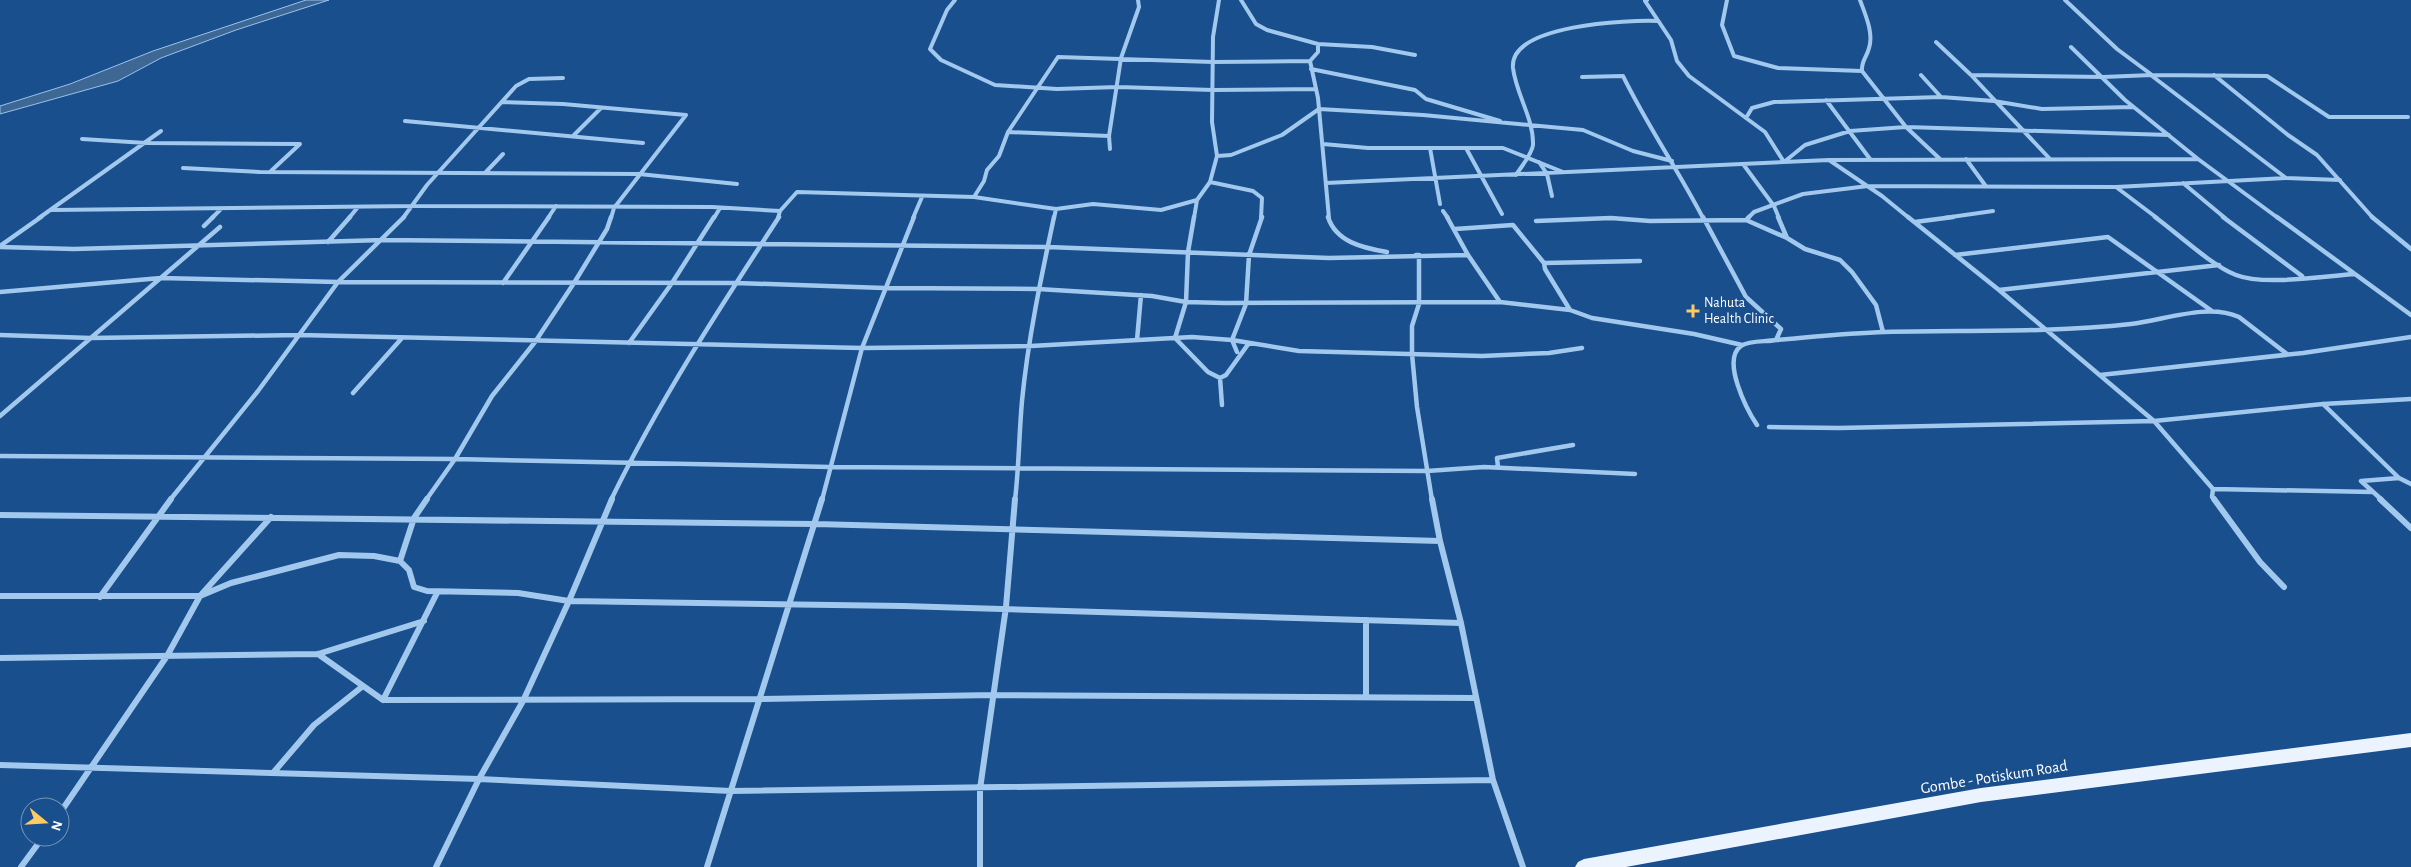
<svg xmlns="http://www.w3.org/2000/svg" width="2411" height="867" viewBox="0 0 2411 867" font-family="'Alegreya Sans',sans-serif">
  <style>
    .water { fill: #3f6794; stroke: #95c3f1 }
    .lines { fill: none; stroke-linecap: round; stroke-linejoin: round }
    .street-far2 { stroke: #a2c8ee; stroke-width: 4 }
    .street-far1 { stroke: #a2c8ee; stroke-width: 4.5 }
    .street { stroke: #a2c8ee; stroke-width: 6 }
    .primary { fill: #eaf3ff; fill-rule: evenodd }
    .poi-dot { fill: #ffcb60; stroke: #184f8c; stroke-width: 2 }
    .labels { text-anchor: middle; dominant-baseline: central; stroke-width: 5; stroke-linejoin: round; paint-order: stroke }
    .poi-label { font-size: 14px; fill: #fff; stroke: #184f8c; text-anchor: start }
    .near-street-label { font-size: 16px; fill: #fff; stroke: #184f8c }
  </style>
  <rect width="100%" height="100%" fill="#184f8c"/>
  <path class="water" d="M306,0H329L236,30L161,58L118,81L0,114V106L70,84L153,51Z"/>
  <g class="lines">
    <path class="street-far2" d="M955,0L947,10L930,49L941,60L995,85L1057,89L1118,87L1213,90L1316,89
      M1241,0L1256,24L1267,30L1318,44V52L1310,61L1318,98L1329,218
      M1647,0L1645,1L1671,40L1677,61L1689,76L1765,132L1784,162L1805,145L1850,131L1906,127L2169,135
      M1727,0L1722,25L1734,56L1778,68L1862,71
      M1860,0C1865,14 1874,33 1869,48C1867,57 1861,61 1862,71L1906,127L1940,159
      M1936,42L1971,75L2050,159
      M1318,44L1372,47L1415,55
      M2071,47L2125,100L2198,159L2278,218
      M1311,69L1415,90L1426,99L1500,121
      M1921,75L1941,97
      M1971,75L2103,77L2152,75L2117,49L2065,0
      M2152,75L2267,76L2329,117H2408
      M2214,75L2288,135L2317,155L2373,218
      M2152,76L2286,178
      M1582,77L1623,76C1647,125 1678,170 1703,218
      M1826,100L1870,159
      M502,102L563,104L686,115L614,208L611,218
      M1746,118L1752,108L1774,102L1941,97L1994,101L2042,109L2133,107
      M405,121L643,143
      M574,135L601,108
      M1109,136L1008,132L1058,57L1213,62L1310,61
      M82,139L146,143L300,144L271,171
      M1323,144L1368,148H1503L1563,172
      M1430,148L1440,204
      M1466,148L1502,214
      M1110,149L1109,136L1121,58L1139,7L1138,0
      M1217,156L1231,155L1282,135L1319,109L1423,115L1583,130L1633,151L1672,161
      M1966,159L1985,185
      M1829,160L1882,196L1909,218
      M1539,162L1547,174L1552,196
      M1743,164L1774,206L1779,218
      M183,168L260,172L639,174L737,184
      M485,173L503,154
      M1516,175C1521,167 1532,154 1533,145C1534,119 1516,94 1513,68C1509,24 1629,20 1658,21
      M1210,182L1217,156L1212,122L1213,37L1219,0
      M1326,183L1829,160L2198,159
      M2183,183L2225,218
      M2116,187L2157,218
      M974,197L984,181L987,170L999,156L1008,132
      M52,210L413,206L712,207L780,211
      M1443,211L1448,218
      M39,218L161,131
      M212,218L221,209
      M349,218L358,207
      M403,218L427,185L516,86L529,79L563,78
      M548,218L556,206
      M714,218L720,208
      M778,218L780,211L797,192L974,197L1056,209L1093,204L1161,210L1197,200
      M913,218L922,197
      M1054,218L1056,209
      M1194,218L1197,200L1210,182L1253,191L1262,198L1261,218
      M1748,218L1754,212L1803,194L1868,186L2116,187L2286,178L2340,180
      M1944,218L1993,211"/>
    <path class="street-far1" d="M1194,217L1188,252L1186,302L1175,338L1208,372L1220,378
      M1328,217C1336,242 1363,248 1387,252
      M1447,217L1468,255L1500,302
      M1703,217L1746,297L1781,329L1776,340C1766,342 1750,340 1741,346C1721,360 1747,410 1757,425
      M1778,217L1787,238
      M1908,217L1999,290L2154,421L2213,489L2373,492
      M2155,217C2177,233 2212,266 2236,275C2264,286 2324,276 2355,274
      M2223,217L2302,276
      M2277,217L2411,315
      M2372,217L2411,249
      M1746,220L1749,217
      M1536,221L1611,218L1650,221L1746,220L1787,238L1805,249L1840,260L1852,272L1876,305L1883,332
      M1915,222L1953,217
      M204,226L213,217
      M1455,229L1513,225L1544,263L1545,269L1570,310
      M328,242L350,217
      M0,246L41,217
      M0,247L74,249L383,240L1048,247L1329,258L1468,255
      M1416,255H1419V304L1412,326V354L1417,407L1432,500
      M1955,255L2108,237L2212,311
      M1544,263L1640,261
      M503,283L549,217
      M1999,290L2219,265
      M0,292L161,278L338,282L737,283L884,288L1038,289L1152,296L1186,302L1225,303L1500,302L1570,310L1592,318L1694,334L1742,345
      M0,335L91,338L299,335L862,348L1031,346L1192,337L1232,340L1299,351L1482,356L1549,353L1582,348
      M1137,340L1141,295
      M1776,340C1812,337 1849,333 1885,332C1967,330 2050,333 2131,324C2165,320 2207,303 2239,317L2287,354
      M629,343L672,283L714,217
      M1237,352L1232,340L1246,304L1249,255L1262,217
      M2100,375L2303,353L2411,337
      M1220,378L1226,375L1249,343
      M1220,378L1222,405
      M353,393L402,338
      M2323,404L2399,478L2411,484
      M0,416L220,227
      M1769,427L1839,428L2154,421L2323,404L2411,399
      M0,456L455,459L830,467L1427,471L1484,467L1635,474
      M1498,467L1497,458L1573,445
      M2213,489L2212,497L2215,500
      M170,500L258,391L338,282L404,217
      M426,500L455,459L492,396L535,342L574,283L607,229L611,217
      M611,500C659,401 719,309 779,217
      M822,500L862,348L914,217
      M1015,500C1019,467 1019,434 1022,401C1028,339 1041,278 1054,217
      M2382,500L2361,481L2399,478"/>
    <path class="street" d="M427,499L414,518L400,561L409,570L414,587L427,591L518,593L569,601L903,606L1461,623
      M1432,499L1440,541L1461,623L1493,780L1523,867
      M2214,499L2260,562L2284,587
      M2380,499L2411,528
      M0,515L816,524L1440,541
      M0,596H200L231,583L339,555L374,556L400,561
      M100,597L171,499
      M1366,620V697
      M318,654L383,700L761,699L994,695L1475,698
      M0,658L318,654L424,621
      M383,700L437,593
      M0,765L479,779L731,791L1493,780
      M273,773L314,725L363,686
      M60,813L167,656L200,596L271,517
      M21,867L43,837
      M436,867L479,779L523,701L569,601L612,499
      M707,867L822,499
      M980,867V789L1006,607L1015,499"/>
    <path class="primary" d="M2411,733V747L1981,802L1626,867H1575L1578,862L1584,859L1981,788Z"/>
  </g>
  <path class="poi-dot" d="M1690.5 303.5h5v5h5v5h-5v5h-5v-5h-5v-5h5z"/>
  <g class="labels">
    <g class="poi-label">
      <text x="1704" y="303">Nahuta<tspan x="1704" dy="16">Health Clinic</tspan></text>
    </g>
    <g class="near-street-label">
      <text transform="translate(1994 777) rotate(-9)">Gombe - Potiskum Road</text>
    </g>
  </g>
  <g transform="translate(45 822) rotate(108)"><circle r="24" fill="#184f8c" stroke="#7495ba"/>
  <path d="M0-4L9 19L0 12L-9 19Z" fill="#ffcb60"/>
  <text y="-8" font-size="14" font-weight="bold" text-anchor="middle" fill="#ffffff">N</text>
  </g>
</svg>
